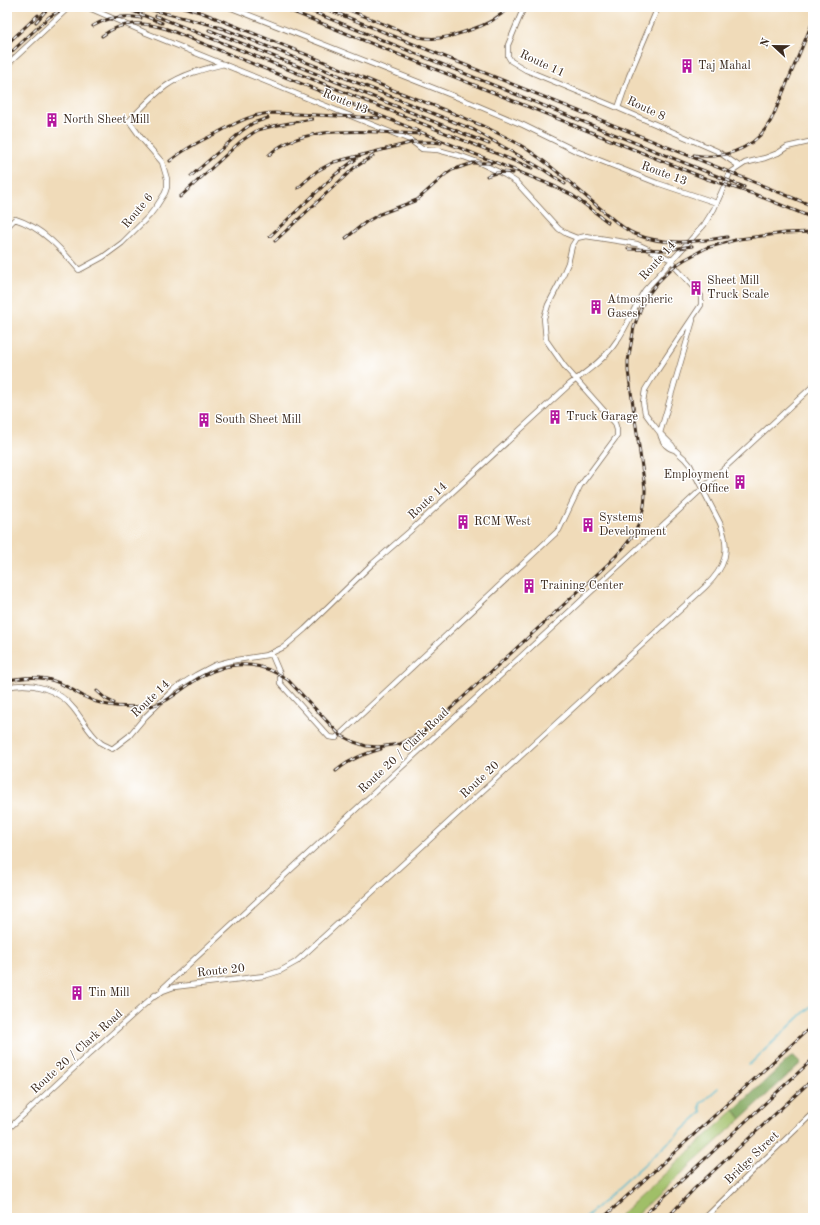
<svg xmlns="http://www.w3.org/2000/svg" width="820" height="1225" viewBox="0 0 820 1225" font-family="'Old Standard TT',serif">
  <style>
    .green { fill: #a0bf67; stroke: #6e7442 }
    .forest { fill: #80a65c; stroke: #5e683d }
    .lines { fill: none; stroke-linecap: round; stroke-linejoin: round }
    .stream { stroke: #52bad0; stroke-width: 1.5 }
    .minor-casing { stroke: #7a6854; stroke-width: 6 }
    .minor { stroke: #fff; stroke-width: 4.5 }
    .rail-casing { stroke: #3b2a1e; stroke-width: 3 }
    .rail { stroke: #fff; stroke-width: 1.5; stroke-dasharray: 4.5; stroke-linecap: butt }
    .labels { text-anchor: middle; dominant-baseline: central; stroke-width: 3; stroke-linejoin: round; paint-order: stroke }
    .street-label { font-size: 12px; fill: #3b2a1e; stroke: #fff }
    .poi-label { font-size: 12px; fill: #3b2a1e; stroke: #fff; text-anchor: start }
  </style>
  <rect width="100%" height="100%" fill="#fff"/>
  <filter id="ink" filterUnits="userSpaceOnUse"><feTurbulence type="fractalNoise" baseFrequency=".025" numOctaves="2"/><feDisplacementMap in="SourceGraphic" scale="8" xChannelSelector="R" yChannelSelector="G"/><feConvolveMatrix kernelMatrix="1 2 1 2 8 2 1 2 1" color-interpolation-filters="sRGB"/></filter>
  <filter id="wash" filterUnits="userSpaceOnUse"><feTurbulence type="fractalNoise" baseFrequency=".012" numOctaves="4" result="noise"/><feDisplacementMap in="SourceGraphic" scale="16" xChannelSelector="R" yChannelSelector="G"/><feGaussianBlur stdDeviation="0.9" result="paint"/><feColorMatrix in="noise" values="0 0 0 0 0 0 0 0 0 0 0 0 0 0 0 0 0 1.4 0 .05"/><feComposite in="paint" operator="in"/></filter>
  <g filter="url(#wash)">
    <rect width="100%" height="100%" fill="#f0dbb9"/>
    <path class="green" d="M734,1110L741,1119L633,1218H617Z"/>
    <path class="forest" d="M793,1055L801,1063L741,1119L734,1110Z"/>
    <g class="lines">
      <path class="stream" d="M749,1065L813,1004
        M585,1218L702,1112L700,1109V1104L718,1088"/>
    </g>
  </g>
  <g filter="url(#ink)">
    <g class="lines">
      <defs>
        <path id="minor" d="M87,7L144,32L410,140L422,149L438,150L464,157L480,163L505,175L516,182L559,229L567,234L577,238
          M229,7L469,102L523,125L576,151L657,183L717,203
          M524,7L508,45V56L511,61L526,70L618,108
          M658,7L629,76L618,108L717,151L739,166
          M7,65L69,7
          M7,227L15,219C42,227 62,250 79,270L103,257L122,243L149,216L156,207L165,193L167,187V179L162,162L142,139L129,121C141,109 152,96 166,86C183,74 204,69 224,64
          M675,450C666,448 662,442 660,433L693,320
          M7,687C31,681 59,689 74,709C83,720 90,734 101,743C104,745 109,747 112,749L129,736L145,717L174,689L196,675L215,665L230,661L267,655L284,647L305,629L372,564L409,532L570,384C586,372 605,359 616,342C628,326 634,306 645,290L704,225L714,209L730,173L745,163L765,158L778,153L787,147L813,141
          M162,989L813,386
          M154,997L163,991L174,987L264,976L280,971L296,962L705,587C726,567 731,550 720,523L690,465L685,459L675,450L672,445L660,433L653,424L645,413L643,402L645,390L653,377L701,305V296L677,269L672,260L637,244L586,236L577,238L572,246L568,263L559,284L548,305L544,318L546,340L565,367L615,423L617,430V436L580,486L559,530L336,738L329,737L280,683V674L271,653
          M7,1130L88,1055L155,995
          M705,1218L765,1159L813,1113"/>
      </defs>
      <use href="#minor" class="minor-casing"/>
      <use href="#minor" class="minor"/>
      <defs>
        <path id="rail" d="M123,7L162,23
          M140,7L208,24L224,29L474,130L544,170L565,184
          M183,7L203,13C266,38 330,64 393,90C434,106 477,121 515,142C545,159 570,183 596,205C609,215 620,228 635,234C663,246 697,242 727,237
          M281,7L707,179L754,194L813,218
          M301,7L744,187
          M322,7L813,206
          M342,7C358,14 374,20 391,27C402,31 413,37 425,38C441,40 456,35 470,30C486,25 498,19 509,7
          M156,16L532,168
          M36,22L49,7
          M93,26C108,17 123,15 141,18
          M209,30L489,144
          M102,36C123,20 143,22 167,29L556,187L572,195L608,222
          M7,44L38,15
          M7,56L49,17L66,7
          M269,155C296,129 345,131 380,132C393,133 406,133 419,134
          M694,155C720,160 751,150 766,128C769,124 772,119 774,114L813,21
          M170,161C184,149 200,141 217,133C236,123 253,113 275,113L379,118
          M191,176L243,130L253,123L268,118
          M487,176C496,172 503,171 513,173
          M298,188L317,171L334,162L414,142H432L441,143
          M180,197L240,142L253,133L258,130L273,126L312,119
          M270,236L336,174L356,159
          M346,238L366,222L380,214L417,200L446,174L452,170L473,163H491
          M275,241L354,168L373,156
          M628,249L667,250L692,246
          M7,680C18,679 30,676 40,678C57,679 70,689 85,697C103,707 126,708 147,706C164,705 174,695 187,686C220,662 253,656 288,680L340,735L354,742L366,746L378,747L400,744L422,732L436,722L608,564C632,541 646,522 645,488L628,371V361L634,327L642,305L647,296L657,283L673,267L684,260L706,248L739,239L785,233L813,232
          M97,691L106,699L114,703
          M336,771C350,759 364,754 381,749
          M603,1218L813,1025
          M641,1218L813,1059
          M667,1218L694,1189L813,1079"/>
      </defs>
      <use href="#rail" class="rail-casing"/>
      <use href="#rail" class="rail"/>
    </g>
  </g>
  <defs>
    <symbol id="building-bare" viewBox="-9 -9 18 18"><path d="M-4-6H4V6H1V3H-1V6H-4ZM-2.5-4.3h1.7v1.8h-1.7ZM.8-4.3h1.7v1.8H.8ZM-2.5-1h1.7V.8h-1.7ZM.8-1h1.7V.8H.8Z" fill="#b5179e" stroke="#fff" stroke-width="2.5" paint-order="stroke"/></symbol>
  </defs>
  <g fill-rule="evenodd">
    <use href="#building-bare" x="677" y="56" width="20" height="20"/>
    <use href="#building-bare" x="42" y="110" width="20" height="20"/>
    <use href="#building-bare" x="686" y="278" width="20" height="20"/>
    <use href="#building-bare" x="586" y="297" width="20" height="20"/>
    <use href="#building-bare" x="545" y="407" width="20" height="20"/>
    <use href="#building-bare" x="194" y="410" width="20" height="20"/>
    <use href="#building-bare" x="730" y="472" width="20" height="20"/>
    <use href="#building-bare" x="453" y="512" width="20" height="20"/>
    <use href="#building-bare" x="578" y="515" width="20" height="20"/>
    <use href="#building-bare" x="519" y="576" width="20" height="20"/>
    <use href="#building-bare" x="67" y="983" width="20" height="20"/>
  </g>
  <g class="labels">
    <g class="street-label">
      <text transform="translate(542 64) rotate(25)">Route 11</text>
      <text transform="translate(345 102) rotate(22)">Route 13</text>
      <text transform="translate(646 109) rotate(25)">Route 8</text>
      <text transform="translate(664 174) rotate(20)">Route 13</text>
      <text transform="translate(138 211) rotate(-50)">Route 6</text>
      <text transform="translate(658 261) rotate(-48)">Route 14</text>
      <text transform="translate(428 501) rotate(-43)">Route 14</text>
      <text transform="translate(151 699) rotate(-44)">Route 14</text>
      <text transform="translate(404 751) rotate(-43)">Route 20 / Clark Road</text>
      <text transform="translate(480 780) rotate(-43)">Route 20</text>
      <text transform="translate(221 971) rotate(-6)">Route 20</text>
      <text transform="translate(77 1052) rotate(-42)">Route 20 / Clark Road</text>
      <text transform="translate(752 1158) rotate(-44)">Bridge Street</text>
    </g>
    <g class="poi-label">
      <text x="698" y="66">Taj Mahal</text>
      <text x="63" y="120">North Sheet Mill</text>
      <text x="707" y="281">Sheet Mill<tspan x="707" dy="14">Truck Scale</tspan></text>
      <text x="607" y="300">Atmospheric<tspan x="607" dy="14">Gases</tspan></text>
      <text x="566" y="417">Truck Garage</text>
      <text x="215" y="420">South Sheet Mill</text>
      <text x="729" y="475" text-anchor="end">Employment<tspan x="729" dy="14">Office</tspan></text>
      <text x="599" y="518">Systems<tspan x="599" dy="14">Development</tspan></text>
      <text x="474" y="522">RCM West</text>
      <text x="540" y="586">Training Center</text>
      <text x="88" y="993">Tin Mill</text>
    </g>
  </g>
  <rect width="820" height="1225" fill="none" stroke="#fff" stroke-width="24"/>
  <g transform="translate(774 46) rotate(292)" stroke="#ffffff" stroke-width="3" paint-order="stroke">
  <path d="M0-3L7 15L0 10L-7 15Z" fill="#3b2a1e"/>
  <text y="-6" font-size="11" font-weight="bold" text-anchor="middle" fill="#3b2a1e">N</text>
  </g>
</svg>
